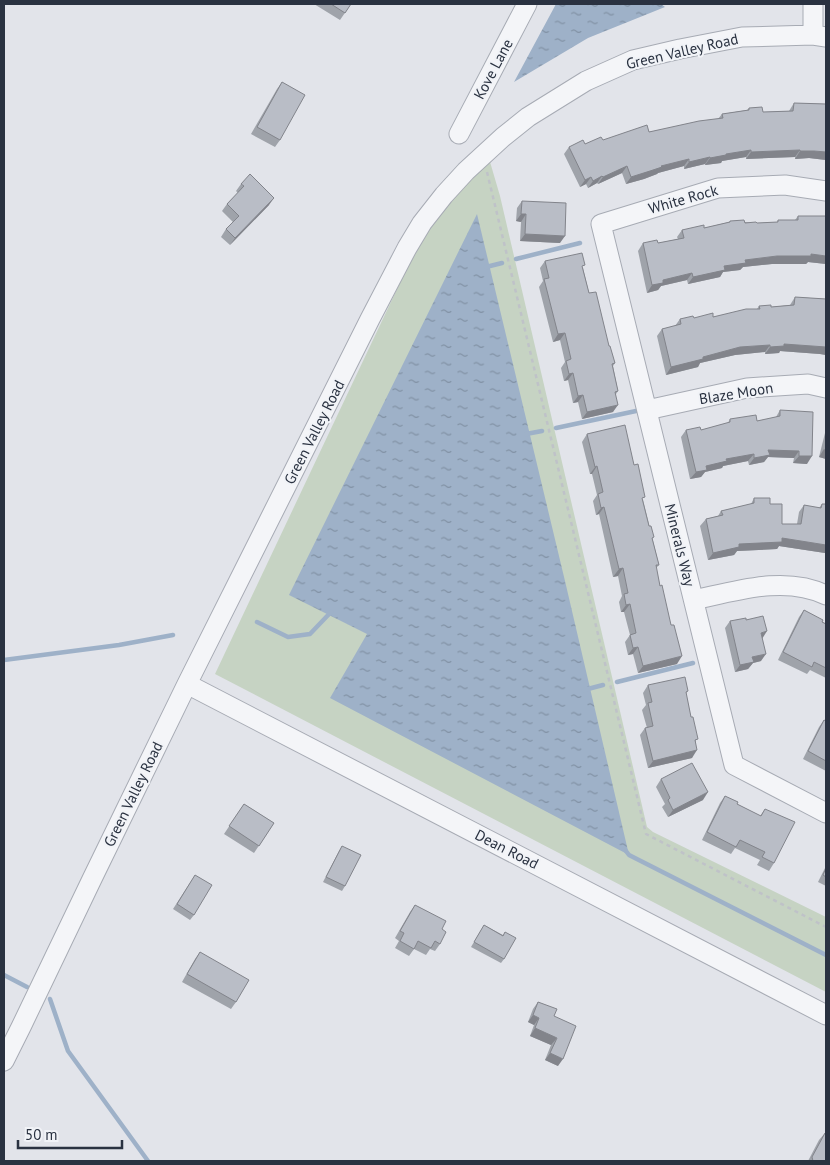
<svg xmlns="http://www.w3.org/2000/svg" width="830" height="1165" viewBox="0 0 830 1165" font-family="'PT Sans',sans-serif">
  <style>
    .park { fill: #c6d3c3 }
    .water { fill: url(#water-ripples) }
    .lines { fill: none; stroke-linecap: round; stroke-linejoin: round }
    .stream { stroke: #9eb1c8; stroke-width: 4.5 }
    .minor-casing { stroke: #a7abb4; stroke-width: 21 }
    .path { stroke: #bfc2c8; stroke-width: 2.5; stroke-dasharray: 4 4; stroke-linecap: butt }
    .minor { stroke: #f4f5f8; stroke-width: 19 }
    .wall { fill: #9fa3aa }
    .shaded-wall { fill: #82848b }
    .building { fill: #b9bdc6; stroke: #82848b }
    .labels { text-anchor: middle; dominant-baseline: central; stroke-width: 4; stroke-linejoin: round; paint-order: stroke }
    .street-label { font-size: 15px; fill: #2a3241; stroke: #f1f3f7 }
  </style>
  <defs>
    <pattern id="water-ripples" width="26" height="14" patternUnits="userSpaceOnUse" patternTransform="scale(1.25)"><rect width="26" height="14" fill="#9eb1c8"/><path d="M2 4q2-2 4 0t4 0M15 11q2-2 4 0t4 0" fill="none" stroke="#8191a4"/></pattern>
  </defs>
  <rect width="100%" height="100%" fill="#e2e4ea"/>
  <path class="park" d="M488,155L500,196L647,827L653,832L826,917V992L215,674L433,213Z"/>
  <path class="water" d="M556,4H661L665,7L588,38L514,82Z
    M477,214L565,581L629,855L330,698L367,634L289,595Z"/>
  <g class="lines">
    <path class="stream" d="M516,259L580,243
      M486,267L502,263
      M556,428L636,411
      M526,434L542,431
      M257,622L288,637L310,634L331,612
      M4,660L119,645L173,635
      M617,682L693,663
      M584,690L603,685
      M626,851L629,855L826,955
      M4,975L27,987
      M50,999L68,1051L148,1161"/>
    <defs>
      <path id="minor" d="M813,35V4
        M459,134L527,4
        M826,191L785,185L718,188L601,224L734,765L826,813
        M647,410L747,388L808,384L826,388
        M694,600C736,591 785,575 826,595
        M187,684L826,1015
        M4,1061L21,1027L92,879L187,684L370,319L407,248L422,223L444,195L466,171L503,137L528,117L586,81L633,60L680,49L742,37L813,35L826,37"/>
    </defs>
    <use href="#minor" class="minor-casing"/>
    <path class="path" d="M487,172L646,834L826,927"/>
    <use href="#minor" class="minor"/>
  </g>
  <path class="wall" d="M314,4H351L340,20Z
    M282,82L280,140L275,147L251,134L277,89Z
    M794,103L826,104V160L809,158L795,159V157L746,159V157L722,161L721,163L705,165V164L684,169V166L658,173L657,174L644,179L626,184L622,173L598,184L597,183L588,188L586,184L580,187L564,154L569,147L718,119L722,114L747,110L749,108L763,112L789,111Z
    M241,184L269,205L230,245L221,237L226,229L233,222L222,211L227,204L238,193L236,191Z
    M522,201L560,243L520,241L521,222L516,221L517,208Z
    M798,216L826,264L808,262L806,264H772L743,267L740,270L723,272L720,277L688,284L687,280L661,286L658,290L647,293L638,251L643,243H658L678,239L677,237L682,230L704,228L729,222L730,221L757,223L777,222L778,220H795Z
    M545,261L583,268L589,293L615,363L613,366L618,391L616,394L613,412L582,419L578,402L573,403L568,380L564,381L561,368L565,362L560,340L553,342L539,287L543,281L540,268Z
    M795,297L826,299V355L820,354L780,351L779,353L765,354V352L735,355L700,363L698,367L666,375L657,336L662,329L675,326L680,319L713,317L757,309L759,306L771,307L790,305Z
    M780,410L807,464L793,463L794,458L768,457L764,462L749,465L748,461L723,466L722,468L705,472L701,477L690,479L681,437L686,430H701L728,423L730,419L757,421L776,417Z
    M826,429V459L819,457Z
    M587,434L643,500L659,565L656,568L677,664L638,673L633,654L628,655L625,642L630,635L624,612H621L619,602L622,596L618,576L613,577L599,514L596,515L593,501L597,495L592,474H590L582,442Z
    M754,498L770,504L782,524H797L799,512L804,505L819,508L822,504L825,553L779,546L777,549L737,551L734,555L708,560L700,526L706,519L718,516L721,511L751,504Z
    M804,610L826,624V678L810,670L807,674L778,660L799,617Z
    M746,620L762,638L761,661L753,663L748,669L735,672L725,628L730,621Z
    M648,685L688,691L686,693L696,742L692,758L648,768L640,735L645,728H647L642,710L646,705L643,693Z
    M824,720L826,721V771L803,759L819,727Z
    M661,779L703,800L668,817L662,807L665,804L656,787Z
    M725,796L737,804L760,816L765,809L774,863L769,871L757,865L760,860L735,848L731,854L702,840L720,803Z
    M244,804L274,823L254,853L224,834Z
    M342,846L345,886L342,891L323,882L339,851Z
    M826,866V886L818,882Z
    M195,875L194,915L190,920L173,909Z
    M415,905L442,929L440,944L435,951L430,949L426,955L414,949L409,956L395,948L399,941L395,938L410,912Z
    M484,925L503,935L505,932L504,959L501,963L471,947Z
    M200,952L236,1002L231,1009L182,982L195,959Z
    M538,1002L554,1016L558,1066L545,1060L551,1045L530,1036L534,1025L528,1022L533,1009Z
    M825,1133L826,1161H808L819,1140Z"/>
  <path class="shaded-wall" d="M751,150L746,157L722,161L721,163L705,165L710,158L726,154Z
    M800,150L795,157L746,159L751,152Z
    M800,151H814L826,152V160L809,158L795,159Z
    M710,157L705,164L684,169L689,162Z
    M689,159L684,166L658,173L657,174L644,179L626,184L631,177L661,166Z
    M627,166L622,173L598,184L603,177Z
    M602,176L597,183L588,188L593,181Z
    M591,177L586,184L580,187L585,180Z
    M274,198L269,205L230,245L235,238Z
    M521,214H526L521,222L516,221Z
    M525,234L565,236L560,243L520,241Z
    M811,254L826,256V264L808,262L806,264H772L743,267L740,270L723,272L720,277L688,284L693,277L724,266L745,260L777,256Z
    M692,273L687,280L661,286L658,290L647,293L652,285L663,280Z
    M565,333L560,340L553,342L558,334Z
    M784,344L826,347V355L820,354L780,351L779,353L765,354L770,347Z
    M770,345L765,352L735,355L700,363L698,367L666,375L671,367L703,357L740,347Z
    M573,373L568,380L564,381L569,374Z
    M583,395L578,402L573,403L578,396Z
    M618,405L613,412L582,419L587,412Z
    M824,449L826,450V459L819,457Z
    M768,450L799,451L794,458L768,457L764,462L749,465L754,458Z
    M754,454L748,461L723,466L722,468L705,472L701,477L690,479L696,472L706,466L726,459Z
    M799,456H812L807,464L793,463Z
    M597,466L592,474H590L595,467Z
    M604,507L599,514L596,515L601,508Z
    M782,538L826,545V552L825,553L779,546L777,549L737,551L734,555L708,560L713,553L739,544Z
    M623,568L618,576L613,577L619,569Z
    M630,604L624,612H621L626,605Z
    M767,631L762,639L761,633Z
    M638,647L633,654L628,655L633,648Z
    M766,654L761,661L753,663L748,669L735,672L740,665L752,657Z
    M682,656L677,664L638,673L643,666Z
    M697,750L692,758L648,768L653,761Z
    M708,792L703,800L668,817L673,810Z
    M533,1015L539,1018L534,1025L528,1022Z
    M535,1028L557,1038L551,1045L530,1036Z
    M550,1053L563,1059L558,1066L545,1060Z"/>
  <path class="building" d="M331,4H351L345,13Z
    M282,82L305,95L280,140L257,127Z
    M794,103L826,104V152L814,151H800V150L751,152V150L726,154V155L710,158V157L689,162V159L661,166L662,167L650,171L631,177L627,166L603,177L602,176L593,181L591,177L585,180L569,147L583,140L585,144L601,137L603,140L647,125L649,132L699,121L723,118L722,114L749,110V108L762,107L763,112L793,111Z
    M250,174L274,198L235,238L226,229L239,216L227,204L244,186L241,184Z
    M522,201L566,203L565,236L525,234L526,214H521Z
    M798,216H826V256L811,254V256H777L745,260L746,263L724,266L725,270L693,277L692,273L663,280V283L652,285L643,243L657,240L658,243L684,238L682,230L704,225V228L730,222V221L744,220L745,223L756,222L757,223L778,222V220H798Z
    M582,253L585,265L582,266L589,293L596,292L609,346H610L615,363L612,364L618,391L615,392L618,405L587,412L583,395L578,396L573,373L569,374L566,361L571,359L565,333L558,334L544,279L549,278L545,261Z
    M795,297L826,299V347L784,344V346L770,347V345L740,347L703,357V359L671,367L662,329L681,324L680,319L693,316L694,318L713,313V317L746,309H760L759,306L771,305V307L794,305Z
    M780,410L813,412L812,456H799V451L768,450L770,455L754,458V454L726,459L727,461L706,466L707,470L696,472L686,430L700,427L701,430L730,422V419L756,415L757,421L780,416Z
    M625,425L634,465L638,464L645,497L642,498L649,526H651L654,537L652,538L659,565H656L660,586L662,585L671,625H674L682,656L643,666L638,647L633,648L630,635L636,633L630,604L626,605L624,594L628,593L623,568L619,569L604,507L601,508L598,494L603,492L597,466L595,467L587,434Z
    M754,498H770V504H782V524H801L804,505L821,508L822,504H826V545L782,538V542L739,544V547L713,553L706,519L723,515L721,511L754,503Z
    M804,610L823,620L822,622L826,624V668L814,662L812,667L783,652Z
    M763,616L767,631L761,633L766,654L752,657L754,662L740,665L730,621L746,618V620Z
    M685,677L688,691L686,692L691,717H693L698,739L695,740L697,750L653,761L645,728L653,726L648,703L652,702L648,685Z
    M824,720L826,721V761L808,751Z
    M692,763L708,792L673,810L668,800L670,798L661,779Z
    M725,796L738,802L737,804L761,816L765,809L795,822L774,863L762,857L765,852L740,840L736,847L707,832Z
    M244,804L274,823L259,846L229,826Z
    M342,846L361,855L345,886L326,877Z
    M826,868V877L823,875Z
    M195,875L212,885L194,915L177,904Z
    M415,905L446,921L442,929L446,932L440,944L435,941L431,948L418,941L414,949L400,941L404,933L400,931Z
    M484,925L503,936L505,932L516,938L504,959L474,942Z
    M200,952L249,980L236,1002L187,974Z
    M538,1002L557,1009L554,1016L576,1026L563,1059L550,1053L557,1038L535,1028L539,1018L533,1015Z
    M825,1133L826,1134V1161H813L812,1157Z"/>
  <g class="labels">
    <g class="street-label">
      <text transform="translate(682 51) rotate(-13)">Green Valley Road</text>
      <text transform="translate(493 69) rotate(-62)">Kove Lane</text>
      <text transform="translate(683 199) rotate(-16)">White Rock</text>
      <text transform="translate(736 393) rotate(-9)">Blaze Moon</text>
      <text transform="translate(314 432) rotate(-63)">Green Valley Road</text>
      <text transform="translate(680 545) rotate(76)">Minerals Way</text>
      <text transform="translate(133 794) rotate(-64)">Green Valley Road</text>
      <text transform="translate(507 849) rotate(27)">Dean Road</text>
    </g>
  </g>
  <rect width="830" height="1165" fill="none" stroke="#2a3241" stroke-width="10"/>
  <path d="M18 1140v8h104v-8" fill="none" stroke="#2a3241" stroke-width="2.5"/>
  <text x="25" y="1140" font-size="15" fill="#2a3241" stroke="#f1f3f7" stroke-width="4" paint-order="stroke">50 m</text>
</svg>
